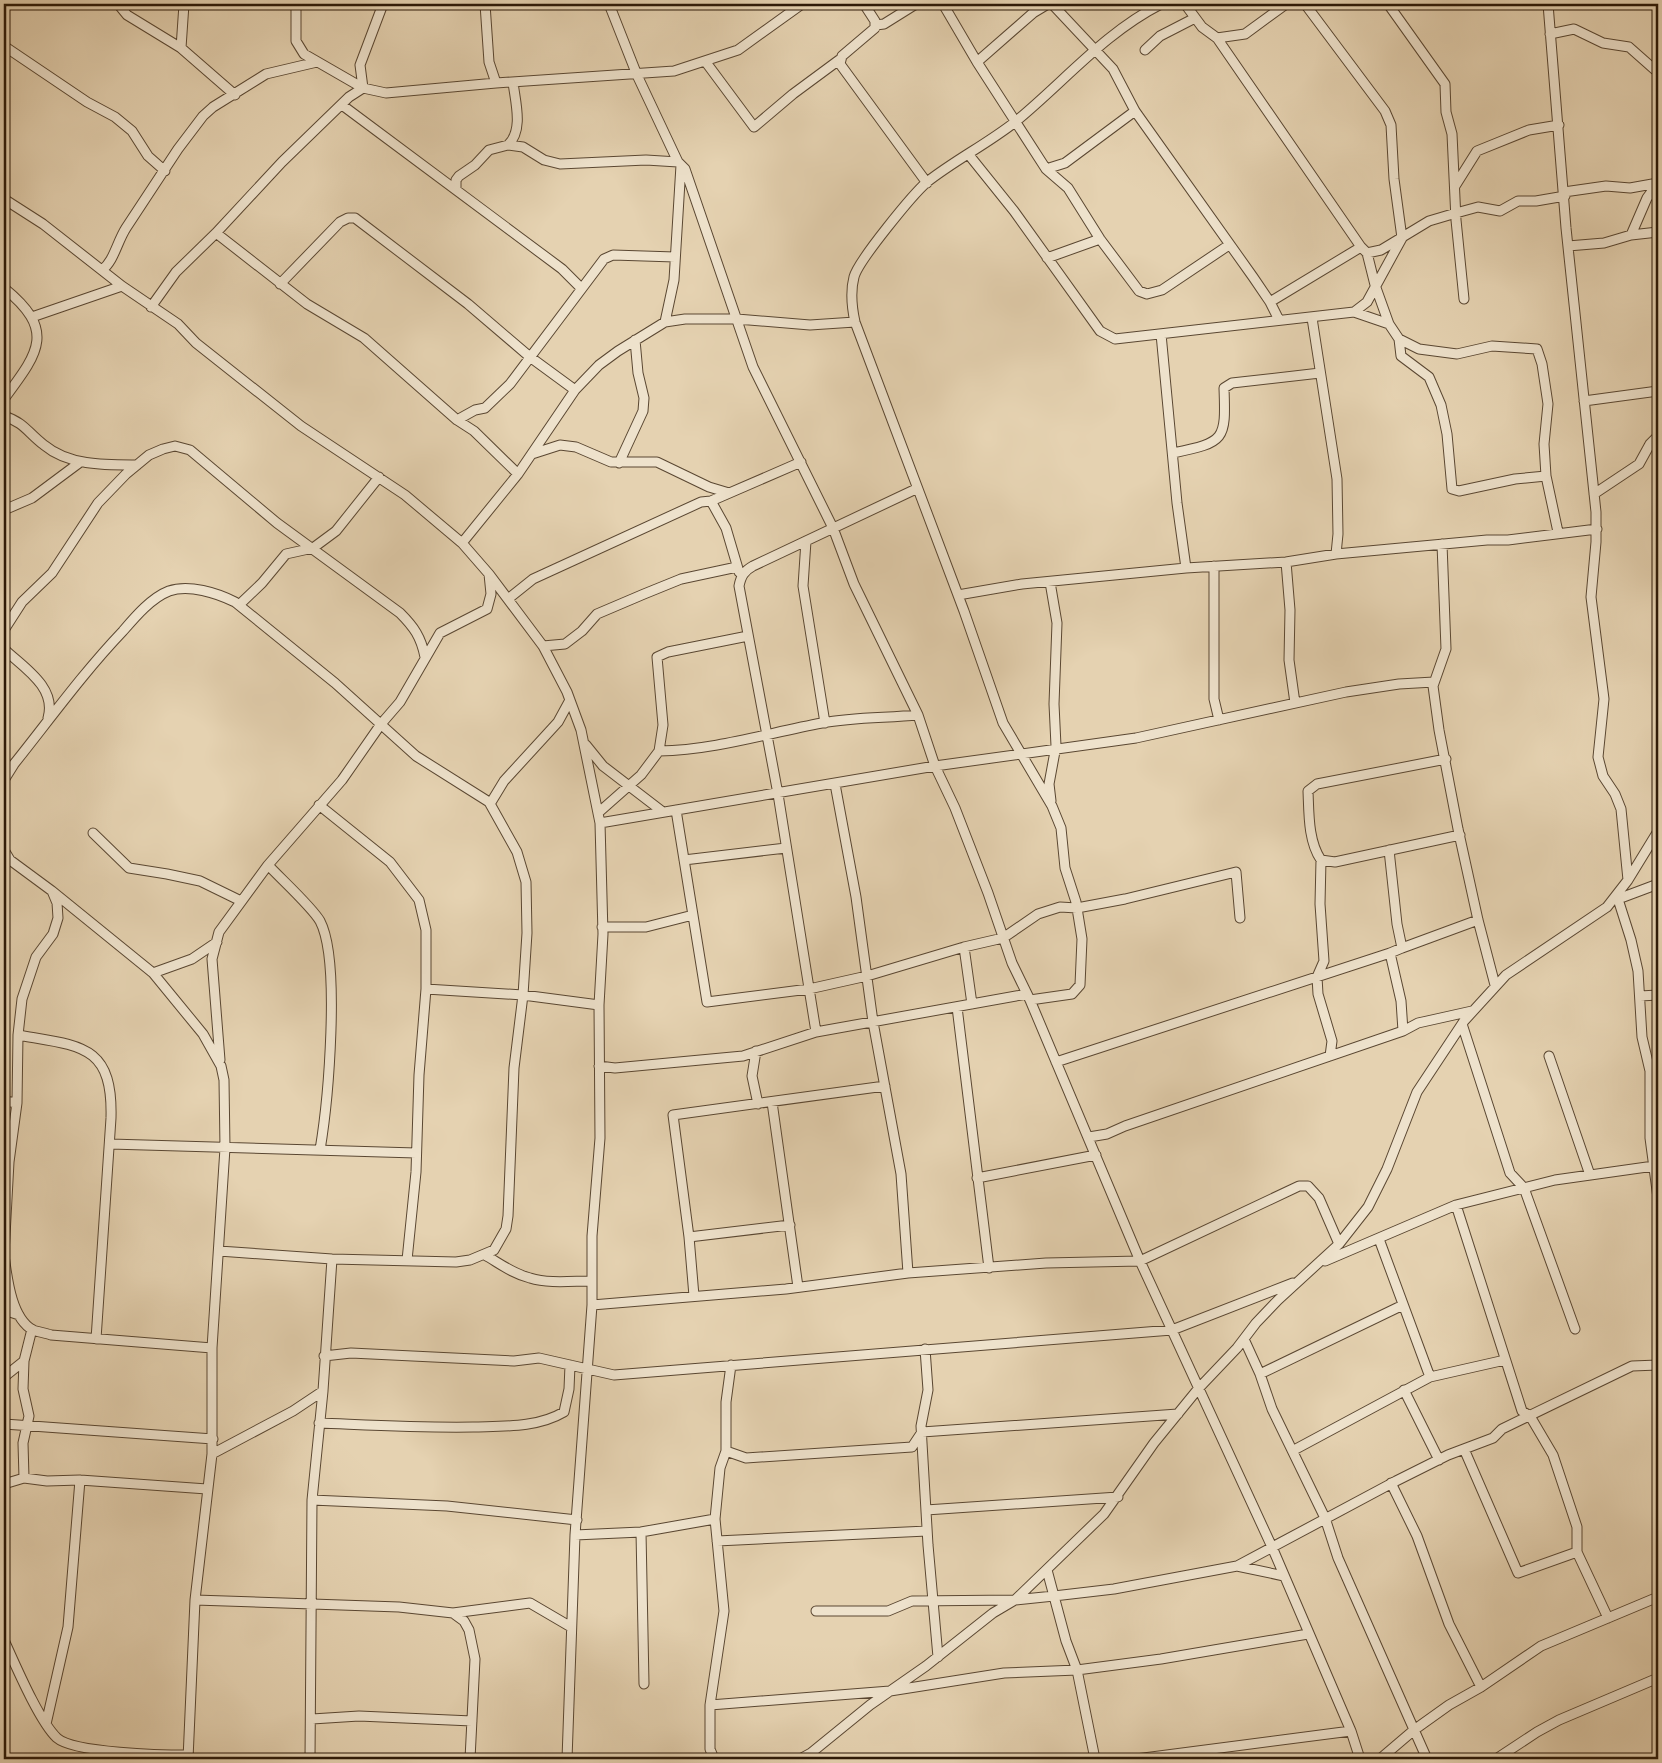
<svg xmlns="http://www.w3.org/2000/svg" width="1662" height="1763" viewBox="0 0 1662 1763" font-family="'IM FELL Double Pica',serif">
  <style>
    .lines { fill: none; stroke-linecap: round; stroke-linejoin: round }
    .street-casing { stroke: #5a4732; stroke-width: 11 }
    .street { stroke: #eee2cc; stroke-width: 9 }
  </style>
  <rect width="100%" height="100%" fill="#e5d2b1"/>
  <filter id="stains"><feTurbulence type="fractalNoise" baseFrequency=".004" numOctaves="4"/><feColorMatrix values="0 0 0 0 .2 0 0 0 0 .09 0 0 0 0 .02 0 0 0 .5 -.17"/></filter>
  <radialGradient id="worn" r=".72"><stop offset=".6" stop-color="#630" stop-opacity="0"/><stop offset="1" stop-color="#630" stop-opacity=".3"/></radialGradient>
  <g class="lines">
    <defs>
      <path id="street" d="M118,4L127,15L181,48L235,95
        M296,4V41L304,54L363,88L386,93L496,83L674,71L738,50L802,4
        M485,4L489,62L496,83
        M609,4L637,75L678,162L685,169L753,367L833,528L854,584L918,715L935,766L955,808L988,893L1012,963L1030,1000L1140,1261L1272,1547L1351,1731L1360,1759
        M864,4L875,21V28L842,56L840,64L927,183
        M943,4L977,62L1046,169L1068,188L1100,239L1139,291L1147,294L1162,290L1229,245
        M1052,4L1113,69L1135,111L1253,277L1270,302L1279,320
        M1185,4L1202,27L1217,38L1361,247L1367,253L1381,250L1429,221L1456,213L1478,207L1500,211L1518,201H1536L1565,196
        M1305,4L1385,111L1391,125L1394,179L1402,238L1367,302L1354,312
        M1388,4L1445,84L1446,112L1452,134L1456,220L1464,299
        M1548,4L1566,228L1596,512V542L1591,597L1604,699L1598,757L1603,776L1615,794L1621,809L1628,880
        M876,25L884,24L916,4
        M1550,34L1574,29L1603,43L1629,47L1655,70H1658
        M1217,38L1245,34L1286,4
        M4,46L87,102L115,117L132,131L148,156L165,171
        M181,48L184,4
        M1145,50L1160,36L1195,18
        M705,61L754,127L793,94L839,60
        M977,62L1033,13L1048,4
        M342,105L562,269L581,288
        M508,145C524,130 515,101 513,82
        M969,155L1014,211L1100,331L1115,339L1354,312L1389,324L1399,339L1419,349L1457,354L1492,346L1537,349L1542,364L1548,404L1544,444L1546,476
        M1046,169L1065,163L1135,111
        M1455,186L1477,151L1529,130L1559,125
        M456,189V180L459,176L475,165L489,150L508,145L523,147L544,160L560,164L646,160L678,162
        M1564,192L1606,186L1630,188L1658,183
        M4,199L43,224L122,286L178,324L196,343L301,426L405,495L462,543L489,574L543,646L567,692L581,730L600,823L603,934L599,1005L600,1138L592,1236V1305L575,1535L567,1759
        M216,233L307,304L364,338L457,420L474,431L518,474
        M1631,235L1647,198L1658,183
        M1568,246L1604,243L1631,235L1658,232
        M1367,253L1375,285L1389,324
        M1047,258L1100,239
        M102,270C114,261 117,242 126,228L178,149L203,116L213,107L266,74L317,62
        M280,284L340,222L348,218H355L468,304L530,357L575,390
        M4,288C57,331 38,353 4,399
        M1270,302L1361,247
        M151,307L176,272L216,233L282,162L349,97L363,88L360,65L383,4
        M32,317L122,286
        M1312,318L1337,479L1338,534L1336,554
        M665,322L674,280L681,165
        M1161,334L1177,503L1186,568
        M1399,339L1401,356L1429,377L1441,405L1447,434L1452,489L1459,491L1515,479L1546,476L1558,532
        M1584,401L1658,391
        M4,416C25,423 27,432 44,445C69,466 106,465 137,465
        M457,420L475,410L485,408L510,384L604,259L613,255L675,257
        M1173,453C1225,442 1226,441 1224,388L1232,383L1320,373
        M532,454L560,445L576,447L611,462H657L709,487L729,493
        M619,463L643,411L644,398L638,373L635,340
        M1594,494L1639,464L1650,444L1658,436
        M711,501L726,528L739,572
        M4,510L32,498L79,463
        M806,541L803,586L825,723
        M462,543L518,474L575,390L599,365L618,351L665,322L685,319H737L810,325L855,322
        M1442,544L1446,649L1433,686L1439,730L1458,829L1478,920L1495,985
        M1286,562L1290,610L1289,660L1295,703
        M1214,566V699L1219,720
        M1050,582L1057,623L1054,704L1056,746L1049,784L1051,801
        M958,595L1022,584L1186,568L1286,562L1336,554L1487,540H1508L1597,529
        M508,599L533,579L701,502L711,501L801,462
        M239,605L262,583L286,554L313,548L336,531L379,477
        M4,630L22,602L52,573L98,503L126,474L149,455L163,449L175,446L190,450L277,523L400,613C414,627 421,637 425,657
        M543,646L565,644L582,631L597,614L644,594L681,579L737,567
        M4,649C23,667 57,687 48,718
        M586,745L603,766L663,812
        M659,751L663,725L657,657L668,652L748,636
        M1446,759L1317,784L1308,791C1309,813 1308,841 1321,860L1335,862L1460,835
        M4,780L14,764C50,719 83,673 123,631C135,617 151,598 169,591C189,584 217,593 235,602L335,683L416,756L489,802L517,852L526,882L527,933L523,995L514,1068L508,1216L506,1229L494,1250L470,1260L456,1262L332,1259L219,1251
        M835,784L856,897L873,1022L901,1174L908,1273
        M490,804L504,781L558,722L570,700
        M319,805L390,862L419,900L426,930V989L419,1075L416,1172L407,1260
        M676,810L707,1002L809,989L867,976L964,947L1003,938L1038,914L1060,907L1077,908L1125,899L1236,872L1240,918
        M598,813L641,775L659,751C715,750 768,733 822,723C853,717 887,718 918,715
        M600,823L935,766L1136,738L1346,692L1399,684L1434,682
        M93,833L129,868L167,874L200,881L241,901
        M4,850L10,860L52,891L153,973L203,1034L221,1066L224,1080L225,1148L212,1348V1454L195,1600L188,1759
        M1389,850L1397,924L1402,948L1390,953L1401,1001L1403,1031L1418,1023L1472,1011
        M684,860L786,848
        M1321,860L1320,904L1324,961L1317,977L1318,994L1332,1041L1330,1056
        M268,865C280,878 312,907 320,921C341,961 328,1102 320,1150
        M1617,896L1631,940L1638,971L1642,1037L1650,1071V1138L1658,1198
        M1618,899L1658,884
        M602,927H646L693,915
        M964,947L972,1004
        M1402,948L1478,920
        M153,973L192,959L217,942
        M426,989L523,995L599,1005
        M1640,996L1658,995
        M1030,1000L1072,994L1080,985L1082,939L1076,902L1065,868L1061,828L1052,806L1003,723L964,611L855,322C852,308 850,292 854,277C858,261 913,194 927,182C955,160 987,144 1015,122C1064,82 1104,33 1161,4
        M957,1007L989,1268
        M1462,1024L1510,1173L1524,1188L1575,1329
        M816,1032L778,794L739,586C741,576 744,571 753,566L916,489
        M18,1035C80,1046 113,1044 111,1118L96,1339
        M756,1051L752,1076L758,1104
        M1549,1056L1590,1175
        M220,1060L212,959L219,932L268,865L342,780L381,724L400,702L440,633L487,609L491,594L489,574
        M1056,1062L1390,953
        M599,1066L615,1068L743,1056L816,1032L1027,994
        M4,1101L17,1103
        M772,1102L798,1287
        M1089,1137L1107,1134L1125,1126L1403,1031
        M110,1144L416,1153
        M977,1178L1096,1155
        M1456,1205L1522,1411L1530,1416L1553,1455L1577,1527V1552L1608,1618
        M689,1237L790,1225
        M1379,1239L1430,1377
        M4,1254L9,1162L17,1103L18,1035L22,999L36,957L53,934L58,918L57,903L52,891
        M4,1255C7,1277 11,1318 33,1330C38,1332 46,1333 51,1335L212,1348
        M485,1255C499,1263 513,1274 530,1278C549,1284 572,1281 592,1281
        M1325,1261L1456,1205L1555,1180L1654,1166
        M694,1296L689,1237L673,1115L885,1086
        M592,1305L786,1289L908,1273L1046,1263L1140,1261L1299,1186H1308L1319,1198L1339,1244
        M4,1310L19,1315
        M1244,1339L1260,1374L1272,1409L1325,1518L1338,1558L1427,1759
        M925,1349L928,1390L921,1426L928,1545L938,1657
        M324,1356L351,1353L514,1361L539,1358L614,1375L1172,1330L1293,1283
        M1260,1374L1403,1305
        M4,1377L24,1361
        M1404,1390L1439,1460
        M319,1423C370,1425 422,1428 473,1427C503,1426 537,1428 564,1412L569,1389L570,1365
        M4,1424L213,1439
        M1464,1449L1518,1573L1577,1552
        M1294,1450L1430,1377L1505,1360
        M726,1451L746,1458L912,1447L922,1432L1178,1414
        M212,1454L293,1411L323,1391
        M24,1478L23,1443L29,1416L23,1389L24,1361L32,1329
        M1391,1483L1417,1536L1449,1624L1481,1687
        M4,1484L24,1478L47,1481L80,1480L207,1489
        M312,1500L447,1506L577,1520
        M926,1510L1118,1497
        M715,1519L720,1468L726,1451V1402L731,1365
        M641,1532L644,1684
        M575,1535L641,1532L715,1519L724,1611L710,1705V1749L714,1759
        M717,1541L927,1531
        M1237,1566L1284,1576
        M1047,1570L1066,1641L1077,1670L1095,1759
        M195,1600L399,1607L453,1613L464,1621L469,1630L475,1659L470,1759
        M816,1611H888L912,1601L1015,1600L1054,1596L1114,1589L1237,1566L1396,1481L1448,1455L1493,1438L1502,1429L1632,1366L1658,1365
        M453,1613L530,1603L571,1627
        M4,1640C15,1664 39,1721 57,1738C74,1753 163,1755 189,1755
        M710,1705L890,1691L1004,1673L1077,1670L1161,1659L1308,1634
        M312,1719L359,1716L472,1721
        M46,1724L68,1627L80,1480
        M310,1759L312,1500L323,1391L332,1259
        M800,1759L811,1753L870,1705L926,1666L993,1613L1015,1600L1104,1514L1154,1443L1198,1389L1237,1348L1256,1323L1278,1300L1339,1244L1368,1207L1387,1169L1417,1092L1464,1021L1506,975L1607,907L1628,880L1658,831
        M1136,1759L1351,1731
        M1380,1759L1414,1730L1449,1705L1481,1687L1541,1646L1658,1597
        M1496,1759L1537,1732L1559,1720L1658,1678"/>
    </defs>
    <use href="#street" class="street-casing"/>
    <use href="#street" class="street"/>
  </g>
  <rect width="1662" height="1763" fill="none" stroke="#e5d2b1" stroke-width="20"/>
  <rect x="5" y="5" width="1652" height="1753" fill="none" stroke="#2c1908" stroke-width="2.5"/>
  <rect x="10" y="10" width="1642" height="1743" fill="none" stroke="#2c1908"/>
  <rect width="100%" height="100%" filter="url(#stains)"/>
  <rect width="100%" height="100%" fill="url(#worn)"/>
</svg>
